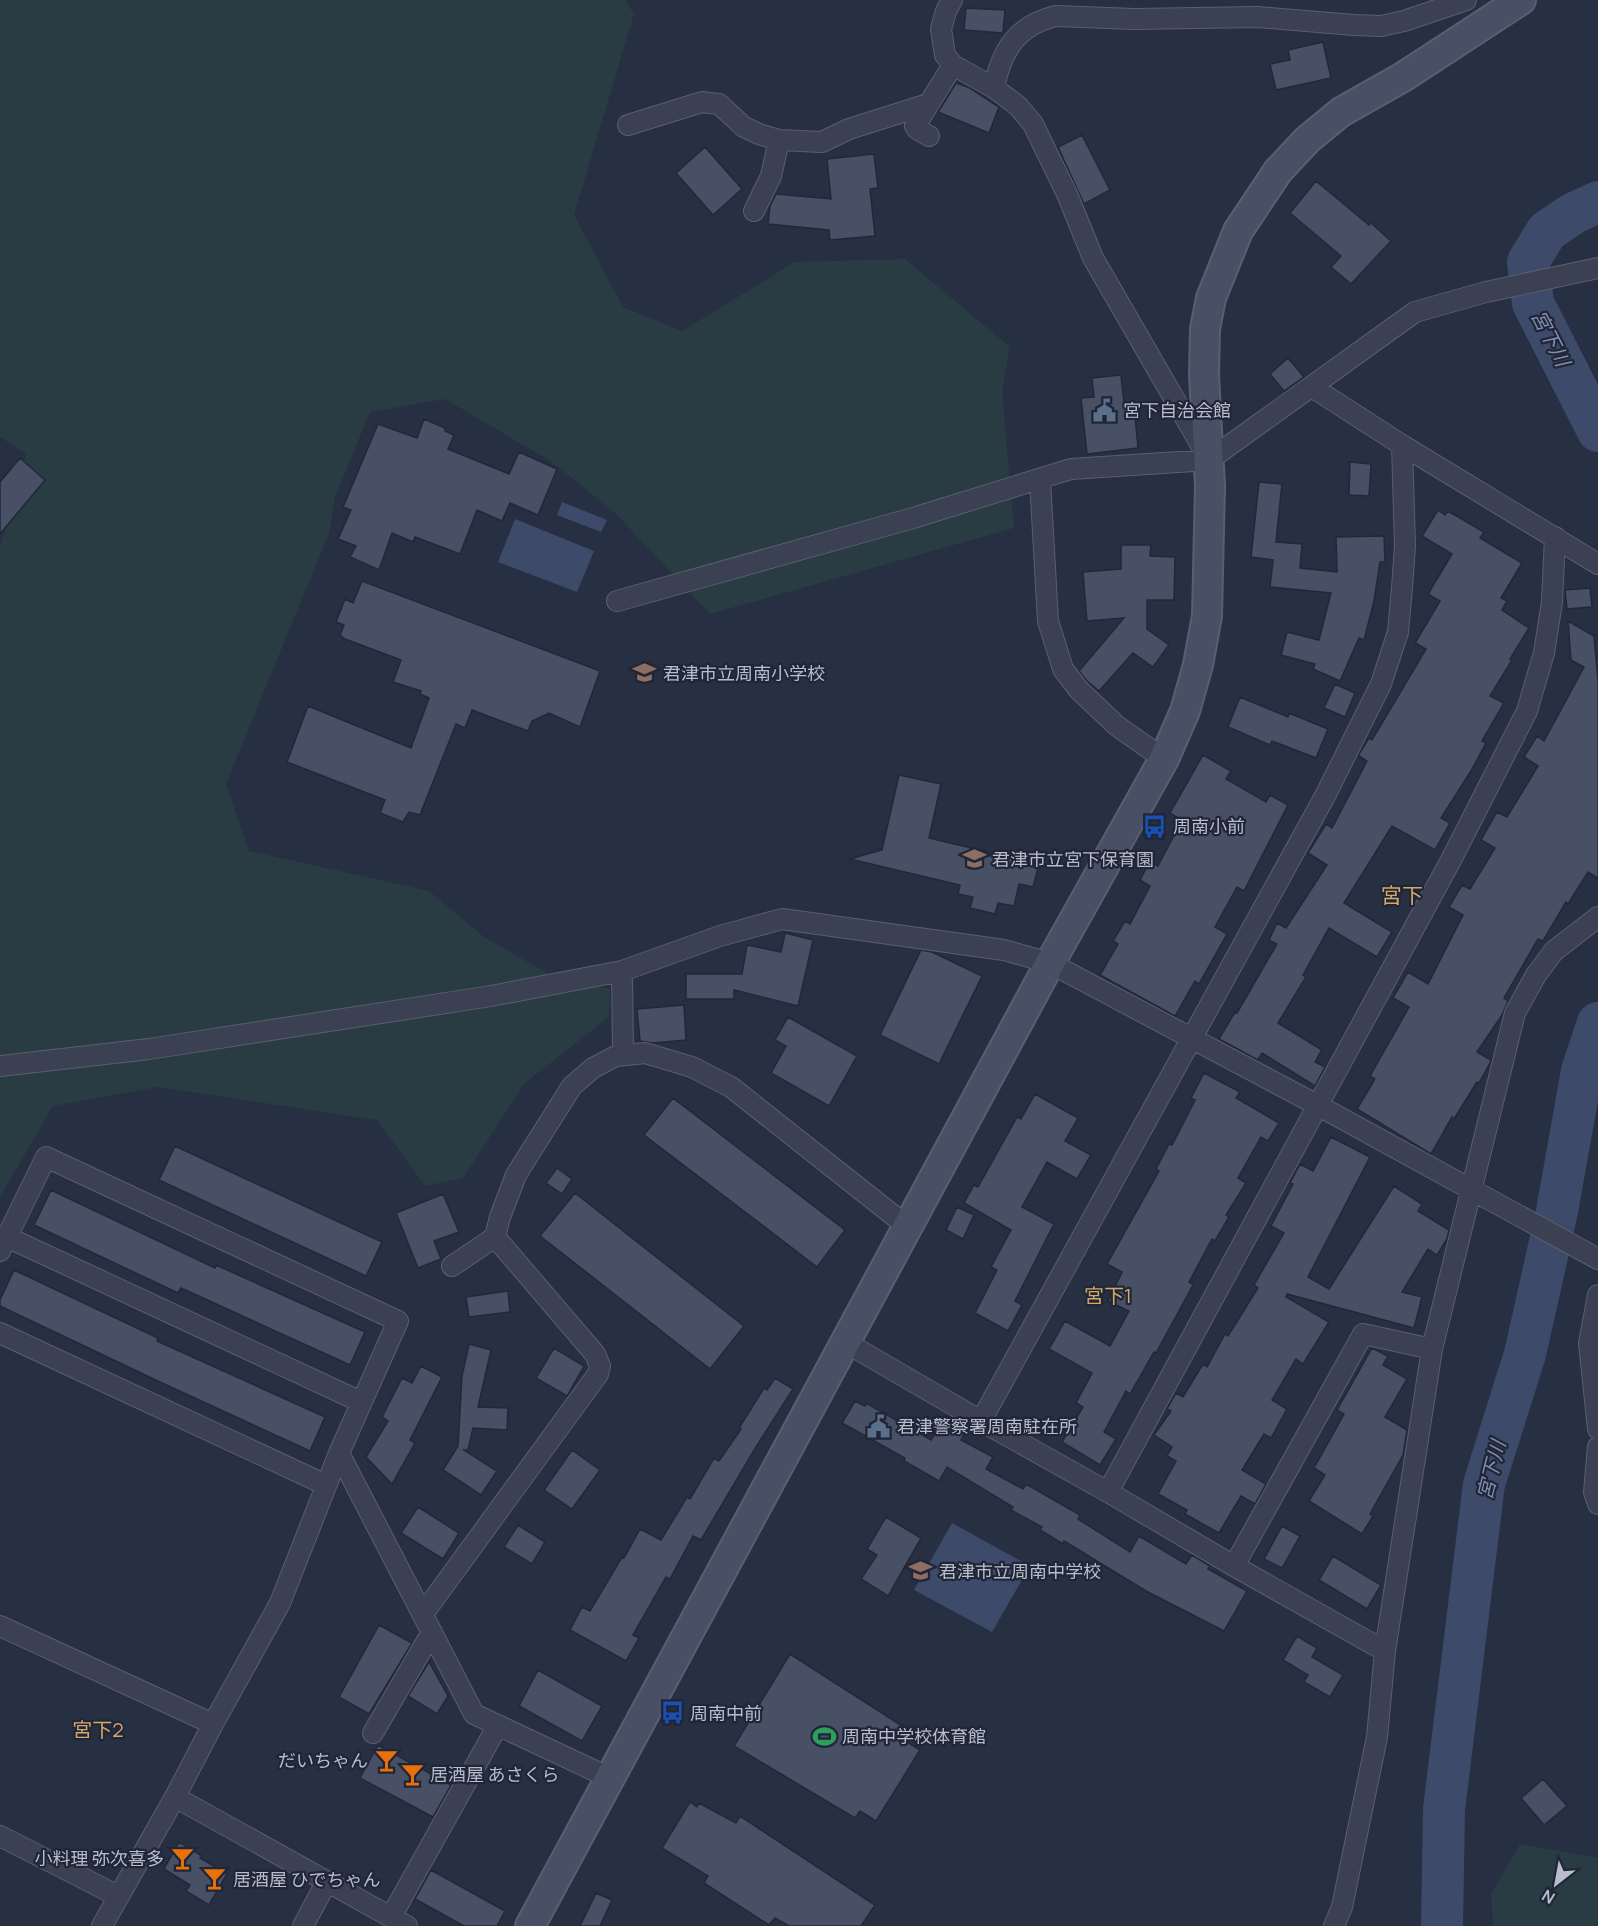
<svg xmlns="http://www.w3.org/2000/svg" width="1598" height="1926" viewBox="0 0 1598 1926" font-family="Manrope,'Noto Sans JP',sans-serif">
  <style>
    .green { fill: #293c43 }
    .water { fill: #3d4a6a }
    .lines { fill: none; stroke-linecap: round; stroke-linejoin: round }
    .river { stroke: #3d4a6a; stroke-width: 42 }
    .building { fill: #485066; stroke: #222839; stroke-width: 1.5 }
    .street-casing { stroke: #595f6f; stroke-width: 22 }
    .secondary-casing { stroke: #595f6f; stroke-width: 32 }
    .street { stroke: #3b4152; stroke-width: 20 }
    .secondary { stroke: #495065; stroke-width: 28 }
    .labels { text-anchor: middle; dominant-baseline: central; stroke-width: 4.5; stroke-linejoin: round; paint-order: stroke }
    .poi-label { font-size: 18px; fill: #b8bdcc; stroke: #202637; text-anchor: start }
    .water-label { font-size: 20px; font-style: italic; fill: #808eb2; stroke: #202637 }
    .neighbourhood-label { font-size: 20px; fill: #d5a86a; stroke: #202637 }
    .quarter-label { font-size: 21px; fill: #d5a86a; stroke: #202637 }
  </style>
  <rect width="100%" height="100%" fill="#272f42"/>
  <path class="green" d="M0,0H625L634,14L574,215L623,307L682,331L795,262L905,259L1010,347L1002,391L1014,528L710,614L616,514L552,462L445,399L370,412L335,497L329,533L226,784L249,851L429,891L483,936L552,976L610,989L609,1017L525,1083L463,1178L425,1186L377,1120L158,1087L53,1106L0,1197V547L26,454L0,437Z
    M1520,1844L1598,1858V1926H1493L1491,1894Z"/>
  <path class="water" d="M562,502L607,520L601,532L557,515Z
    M515,519L594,551L577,592L498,562Z
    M952,1523L1030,1566L992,1632L914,1590Z"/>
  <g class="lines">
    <path class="river" d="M1598,202L1574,213L1547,231L1528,262L1533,303L1598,431
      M1442,1926L1444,1809L1484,1484L1525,1354L1557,1211L1582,1071L1598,1023"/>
  </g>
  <path class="building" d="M966,8L1005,10L1003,33L964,30Z
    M1323,42L1331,78L1276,90L1270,64L1290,60L1288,50Z
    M956,83L970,88L999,107L989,133L938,112Z
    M1082,135L1110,190L1084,204L1058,147Z
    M705,147L742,189L713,215L676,173Z
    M874,154L878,188L870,189L875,236L830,240L829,230L768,224L770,206L776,194L831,199L827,159Z
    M1316,181L1369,225L1371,223L1391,241L1351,284L1331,267L1341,256L1290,213Z
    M1288,358L1304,377L1284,391L1270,374Z
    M1121,375L1124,403H1127L1129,417L1135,416L1138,448L1087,454L1081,398L1094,397L1092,378Z
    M424,419L445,428V431L454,435L448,449L509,474L519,452L557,469L538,515L510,503L502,521L477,510L460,554L415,537L413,542L392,533L379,570L350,557L356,546L338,539L351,510L343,507L378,424L417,438Z
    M20,458L45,480L0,534V482Z
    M1350,462L1371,464L1369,496L1349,495Z
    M1259,482L1282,484L1276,542L1302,544L1300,568L1337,572L1336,537L1384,536L1385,562H1380L1374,601L1364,640L1359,638L1340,681L1313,669L1315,664L1281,655L1287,632L1319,640L1331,593L1270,587L1273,560L1251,557Z
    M1438,510L1445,515L1448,511L1484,532L1480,538L1522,563L1501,598L1507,601L1502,610L1529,628L1510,659L1512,660L1490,696L1504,703L1482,741L1486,743L1471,771L1441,818L1450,823L1435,850L1392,826L1344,903L1392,932L1377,957L1329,928L1303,975L1306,977L1278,1023L1322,1050L1315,1062L1325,1067L1315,1086L1262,1053L1258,1060L1219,1039L1235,1012L1237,1013L1277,944L1269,940L1277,923L1286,928L1327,865L1308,853L1326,824L1332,828L1367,761L1359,756V754L1369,738L1372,740L1426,649L1415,643L1440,601L1428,594L1452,554L1422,536Z
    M1121,545H1151L1150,556L1175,557L1174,600H1147V629L1169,645L1153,667L1133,653L1099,691L1087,681L1079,671L1124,618L1087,621L1083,572L1121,569Z
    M362,581L600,671L580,727L549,713L532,721L528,731L472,710L465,728L456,724L420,815L409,812L403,822L380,813L385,800L287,762L308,706L411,748L429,698L420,694L421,691L393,682L401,660L345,639L340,635L344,625L336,622L345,599L353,603Z
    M1590,588L1592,607L1567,609L1565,590Z
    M1568,621L1594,636L1598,681V878L1588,872L1568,904L1566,902L1543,941L1538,939L1504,998L1508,1001L1502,1015L1477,1052L1491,1060L1490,1063L1479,1083L1477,1082L1454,1119L1452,1117L1431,1154L1357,1109L1375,1079L1370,1076L1409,1007L1393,998L1408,972L1428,984L1463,915L1449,907L1462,885L1470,889L1495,848L1481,840L1497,812L1507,817L1538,766L1524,757L1537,736L1544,741L1584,667L1571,660Z
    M1335,684L1355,693L1345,717L1324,708Z
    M1240,697L1288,717L1289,713L1328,729L1316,758L1272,741L1270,745L1228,727Z
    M1203,755L1231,771L1226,779L1266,802L1270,795L1288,805L1244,891L1237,887L1215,927L1227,934L1199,984L1195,981L1175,1016L1100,975L1118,944L1113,941L1125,921L1130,924L1150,886L1140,880L1150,861L1158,866L1182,820L1170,813Z
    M899,775L941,784L929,838L1013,858L1012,862L1038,868L1033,887L1019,884L1014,906L998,903L995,914L970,908L973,897L958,894L960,885L850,859L882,850Z
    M785,933L813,940L798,1006L734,990V999H686V974H742L747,945L781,952Z
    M921,950L932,952L982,976L939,1064L880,1035Z
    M684,1005L686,1040L653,1043L640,1041L637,1009Z
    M788,1017L857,1056L829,1106L771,1073L786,1046L775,1040Z
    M1204,1073L1240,1092L1236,1098L1279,1123L1268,1141L1261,1137L1238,1178L1246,1183L1226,1215L1229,1217L1215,1241L1212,1239L1189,1282L1193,1285L1156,1353L1154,1352L1130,1394L1126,1391L1104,1432L1116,1439L1100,1465L1062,1442L1083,1407L1076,1403L1092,1373L1049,1349L1065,1321L1110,1346L1129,1311L1108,1301L1122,1272L1107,1264L1159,1171L1156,1169L1169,1144L1172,1145L1195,1100L1191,1098Z
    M1035,1094L1078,1118L1065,1141L1091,1155L1077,1179L1047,1162L1022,1207L1054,1224L1015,1301L1022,1305L1008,1331L975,1313L997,1270L991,1267L1011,1230L964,1203L974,1185L978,1187L1017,1117L1021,1119Z
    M673,1098L845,1230L817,1267L644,1135Z
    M1331,1137L1370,1157L1308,1277L1329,1289L1394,1186L1422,1204L1418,1211L1449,1230L1447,1239L1437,1255L1428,1249L1402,1292L1422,1297L1414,1328L1287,1294L1286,1297L1329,1322L1303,1364L1296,1359L1272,1400L1287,1409L1271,1438L1264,1434L1242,1470L1266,1484L1255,1504L1241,1496L1219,1533L1185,1514L1187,1510L1158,1494L1176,1461L1167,1456L1172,1447L1154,1435L1171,1411L1167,1409L1176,1393L1183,1397L1203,1364L1207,1367L1225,1334L1228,1336L1258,1288L1254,1285L1284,1233L1271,1226L1293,1184L1290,1183L1300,1164L1313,1171Z
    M175,1146L382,1242L366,1276L159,1180Z
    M557,1168L572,1179L562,1194L546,1183Z
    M51,1190L215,1268L216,1265L365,1332L350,1365L181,1288L178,1293L34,1225Z
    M575,1193L744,1326L710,1369L540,1236Z
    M443,1194L459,1232L434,1241L441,1259L418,1268L396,1213Z
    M957,1207L974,1215L963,1239L946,1230Z
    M14,1270L158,1338L157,1341L325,1417L310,1451L162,1383L0,1306V1300Z
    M508,1291L510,1312L469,1317L466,1297Z
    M469,1344L491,1350L478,1407L508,1408L507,1430L473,1428L468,1450H464L497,1471L481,1495L443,1470L458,1446L462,1376Z
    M554,1348L584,1366L567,1396L536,1378Z
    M1372,1348L1388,1356L1383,1365L1407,1379L1385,1417L1407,1430L1403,1455L1370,1514L1373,1516L1362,1534L1309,1501L1325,1475L1314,1468L1344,1414L1337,1410Z
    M421,1366L442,1377L410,1440L415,1443L392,1484L366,1457L388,1421L382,1417L402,1378L412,1383Z
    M775,1378L793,1389L756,1447L701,1540L693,1536L670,1579L666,1577L633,1635L639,1638L626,1661L570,1630L582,1607L590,1611L622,1557L624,1558L640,1529L661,1540L687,1497L690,1499L714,1458L719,1461L741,1429L739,1428L764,1388L767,1390Z
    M855,1401L865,1406L866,1403L931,1440L947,1415L968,1427L961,1440L993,1457L986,1469L1023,1489L1026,1484L1040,1492L1080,1515L1078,1519L1130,1552L1139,1536L1186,1564L1192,1555L1210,1566L1208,1569L1247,1591L1224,1631L1146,1591L1064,1541L1063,1544L1040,1530L1042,1527L1011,1510L1013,1507L947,1467L939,1481L904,1461L905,1458L842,1423Z
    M572,1450L600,1470L572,1509L544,1490Z
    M418,1507L459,1533L443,1559L401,1533Z
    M886,1517L921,1538L888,1596L861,1579L877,1555L867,1549Z
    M518,1525L545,1542L532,1564L504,1547Z
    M1282,1526L1300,1536L1282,1568L1264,1559Z
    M1333,1556L1381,1585L1367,1609L1319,1580Z
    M379,1625L412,1643L369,1714L339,1697Z
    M1297,1636L1317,1648L1312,1657L1343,1675L1330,1697L1304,1682L1308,1675L1283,1660Z
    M790,1654L910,1731L905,1741L920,1750L876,1821L860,1811L855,1818L734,1746Z
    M429,1662L448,1696L437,1714L408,1696Z
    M538,1670L602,1706L582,1741L519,1706Z
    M378,1745L451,1785L433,1817L360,1778Z
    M1543,1779L1567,1806L1544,1825L1521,1798Z
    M690,1802L697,1807L699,1803L736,1823L740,1816L875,1905L861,1926H789L775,1918L769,1925L704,1883L708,1876L662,1848Z
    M179,1842L202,1856L200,1858L227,1874L209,1905L186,1891L190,1885L164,1869Z
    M431,1870L505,1911L497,1926H464L415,1899Z
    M596,1893L612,1900L600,1926H580Z"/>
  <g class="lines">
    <defs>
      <path id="street" d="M952,0L946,11L941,29L945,55L953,65L994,88L1018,106L1033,124L1067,194L1093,258L1205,452
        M994,88C1001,51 1017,25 1056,16L1134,19L1257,17L1354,25L1381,26L1404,21L1466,0
        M628,125L702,102L719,104L744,127L759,134L779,140L822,142L849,129L928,104
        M929,136L917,129L915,126L953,65
        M754,211L771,176L779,140
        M1312,387L1402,445L1598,564
        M1040,479L1048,621L1063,669L1079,690L1117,726L1164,759
        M617,601L913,518L1071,469L1209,460L1415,312L1486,292L1598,268
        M622,971L623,1055
        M0,1066L149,1049L491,996L622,971L720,936L782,919L1004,950L1050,963L1319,1106L1598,1259
        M7,1237L361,1402
        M0,1251L46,1157L398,1321L339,1453L280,1603L213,1724L175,1797L102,1926
        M452,1266L495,1237
        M1598,1295L1589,1343L1598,1429
        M0,1333L326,1485
        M845,1342L981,1421L1108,1492L1234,1566L1385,1651
        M981,1421L1325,796L1381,684L1398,632L1402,588L1405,546L1402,445
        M1598,1447L1594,1492L1598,1504
        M339,1453L474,1714L610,1778
        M1108,1492L1451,860L1527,711L1544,653L1552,602L1555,537
        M1234,1566L1363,1334L1432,1349
        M423,1614L598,1374L600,1366L595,1354L495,1237L500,1217L516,1175L572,1086L593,1068L616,1056L645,1053L692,1067L731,1087L908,1227
        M0,1626L213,1724
        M373,1733L432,1632
        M175,1797L407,1926
        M0,1836L118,1896
        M391,1917L498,1725
        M303,1926L327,1881
        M1334,1926L1342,1907L1377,1737L1385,1651L1432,1349L1515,1013L1536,975L1554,951L1598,917"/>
      <path id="secondary" d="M530,1926L1050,963L1164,759L1185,711L1198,665L1207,616L1210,486L1204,375L1205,329L1211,298L1238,231L1278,171L1307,140L1341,112L1403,77L1521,0"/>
    </defs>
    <use href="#street" class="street-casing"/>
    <use href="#secondary" class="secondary-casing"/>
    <use href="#street" class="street"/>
    <use href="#secondary" class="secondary"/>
  </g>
  <defs>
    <symbol id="civic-bare" viewBox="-9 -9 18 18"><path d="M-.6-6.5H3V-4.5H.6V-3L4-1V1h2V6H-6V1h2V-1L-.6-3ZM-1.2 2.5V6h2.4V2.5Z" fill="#5c6f8a" stroke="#202637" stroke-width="2.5" paint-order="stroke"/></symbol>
    <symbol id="school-bare" viewBox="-9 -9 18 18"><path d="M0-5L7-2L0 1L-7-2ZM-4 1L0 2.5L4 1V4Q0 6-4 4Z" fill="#8d6e63" stroke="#202637" stroke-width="2.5" paint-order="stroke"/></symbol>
    <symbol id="bus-bare" viewBox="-9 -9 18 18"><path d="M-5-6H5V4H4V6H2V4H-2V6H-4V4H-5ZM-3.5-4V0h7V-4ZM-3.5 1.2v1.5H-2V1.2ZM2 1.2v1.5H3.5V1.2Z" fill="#1a4fb4" stroke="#202637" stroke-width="2.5" paint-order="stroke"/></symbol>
    <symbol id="stadium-bare" viewBox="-9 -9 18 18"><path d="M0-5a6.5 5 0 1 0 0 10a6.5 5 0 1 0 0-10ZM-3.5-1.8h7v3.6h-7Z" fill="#2e9e5b" stroke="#202637" stroke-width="2.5" paint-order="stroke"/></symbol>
    <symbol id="bar-bare" viewBox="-9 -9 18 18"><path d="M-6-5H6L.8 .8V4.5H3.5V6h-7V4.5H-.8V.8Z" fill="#e8710a" stroke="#202637" stroke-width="2.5" paint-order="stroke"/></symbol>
  </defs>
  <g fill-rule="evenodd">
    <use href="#civic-bare" x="1088" y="394" width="33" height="33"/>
    <use href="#school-bare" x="628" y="656" width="33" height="33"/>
    <use href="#bus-bare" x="1138" y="810" width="33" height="33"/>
    <use href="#school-bare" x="958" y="842" width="33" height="33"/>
    <use href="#civic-bare" x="862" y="1410" width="33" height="33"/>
    <use href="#school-bare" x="904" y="1554" width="33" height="33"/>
    <use href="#bus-bare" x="656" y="1696" width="33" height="33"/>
    <use href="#stadium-bare" x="808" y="1720" width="33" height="33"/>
    <use href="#bar-bare" x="370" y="1744" width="33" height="33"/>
    <use href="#bar-bare" x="396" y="1758" width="33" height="33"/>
    <use href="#bar-bare" x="166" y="1842" width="33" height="33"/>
    <use href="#bar-bare" x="198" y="1862" width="33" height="33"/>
  </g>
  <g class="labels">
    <g class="poi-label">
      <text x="1123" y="410">宮下自治会館</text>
      <text x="663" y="673">君津市立周南小学校</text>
      <text x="1173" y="826">周南小前</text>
      <text x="992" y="859">君津市立宮下保育園</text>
      <text x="897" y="1426">君津警察署周南駐在所</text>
      <text x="939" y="1571">君津市立周南中学校</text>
      <text x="690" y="1713">周南中前</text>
      <text x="842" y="1736">周南中学校体育館</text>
      <text x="368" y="1760" text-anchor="end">だいちゃん</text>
      <text x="430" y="1774">居酒屋 あさくら</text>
      <text x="164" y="1858" text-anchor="end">小料理 弥次喜多</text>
      <text x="233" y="1879">居酒屋 ひでちゃん</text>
    </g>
    <g class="water-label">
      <text transform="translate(1551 338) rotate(63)">宮下川</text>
      <text transform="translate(1491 1470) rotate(-76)">宮下川</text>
    </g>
    <g class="neighbourhood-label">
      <text x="1108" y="1295">宮下1</text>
      <text x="98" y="1729">宮下2</text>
    </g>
    <g class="quarter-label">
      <text x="1402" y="895">宮下</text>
    </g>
  </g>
  <g transform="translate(1556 1884) rotate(211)" stroke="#202637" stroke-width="4.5" paint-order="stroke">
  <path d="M0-4.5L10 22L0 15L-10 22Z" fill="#b8bdcc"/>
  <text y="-9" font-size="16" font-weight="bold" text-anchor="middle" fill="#b8bdcc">N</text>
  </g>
</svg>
